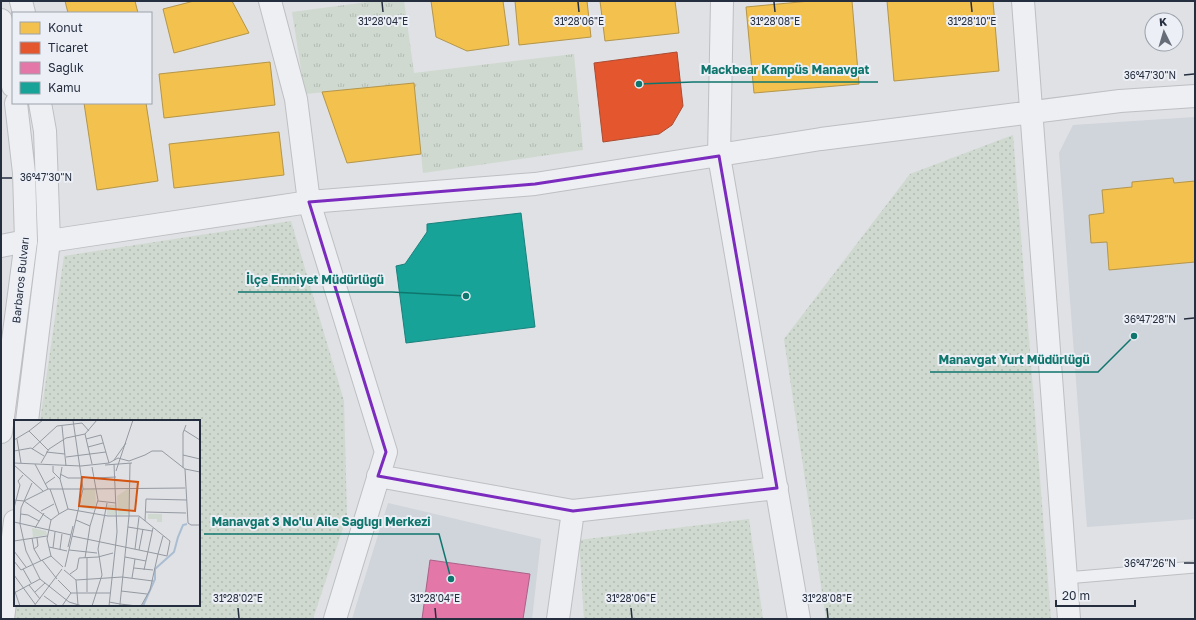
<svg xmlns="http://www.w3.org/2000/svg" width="1196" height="620" viewBox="0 0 1196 620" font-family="'Golos Text',sans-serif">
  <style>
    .built { fill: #d0d4db }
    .grass { fill: url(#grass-dots) }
    .park { fill: url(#park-tufts) }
    .homes { fill: #f2c14e; stroke: #b4954a }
    .shops { fill: #e4572e; stroke: #ab4b33 }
    .health { fill: #e377a8; stroke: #aa6188 }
    .public { fill: #17a398; stroke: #1b807d }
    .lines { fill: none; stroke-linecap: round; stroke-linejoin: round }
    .service-casing { stroke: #bdbfc2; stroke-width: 13 }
    .minor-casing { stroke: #bdbfc2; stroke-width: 24 }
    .tertiary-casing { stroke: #bdbfc2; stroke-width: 24 }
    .service { stroke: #eeeff2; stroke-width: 11 }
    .minor { stroke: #eeeff2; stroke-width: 22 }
    .tertiary { stroke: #eeeff2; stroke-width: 22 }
    .marked { fill: none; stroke: #7b2cbf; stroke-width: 3; stroke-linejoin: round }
    .ticks { fill: none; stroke: #252e3f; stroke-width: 1.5 }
    .labels { text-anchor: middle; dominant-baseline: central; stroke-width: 4; stroke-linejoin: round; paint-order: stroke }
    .street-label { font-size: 11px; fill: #252e3f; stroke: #eceff5 }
    .inset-river { fill: none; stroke: #aabdd2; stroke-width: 2 }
    .inset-road { fill: none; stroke: #9599a2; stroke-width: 1 }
    .view { fill: #d45511; fill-opacity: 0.15; stroke: #d45511; stroke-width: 2 }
    .inset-edge { fill: none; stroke: #252e3f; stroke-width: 2 }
    .ticks-label { font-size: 10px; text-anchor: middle; fill: #252e3f; stroke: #eceff5; stroke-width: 4; stroke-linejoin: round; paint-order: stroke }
    .leader { fill: none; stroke: #0f766e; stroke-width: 1.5 }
    .callout-dot { fill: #0f766e; stroke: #eceff5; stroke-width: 1.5 }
    .callout-label { font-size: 12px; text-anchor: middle; font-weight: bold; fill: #0f766e; stroke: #eceff5; stroke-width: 4; stroke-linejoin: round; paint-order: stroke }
  </style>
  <defs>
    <pattern id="grass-dots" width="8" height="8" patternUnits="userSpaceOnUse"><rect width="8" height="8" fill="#cfd9cf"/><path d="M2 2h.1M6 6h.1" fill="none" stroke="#b2bbb3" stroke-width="1.8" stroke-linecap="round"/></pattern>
    <pattern id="park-tufts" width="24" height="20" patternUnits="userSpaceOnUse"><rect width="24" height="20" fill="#cfd9cf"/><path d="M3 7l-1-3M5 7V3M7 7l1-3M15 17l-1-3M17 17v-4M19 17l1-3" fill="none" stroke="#b2bbb3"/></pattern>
  </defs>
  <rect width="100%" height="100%" fill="#dfe1e4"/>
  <path class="built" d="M1195,117V519L1087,527L1059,153L1073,125Z
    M388,503L541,539L532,619H352Z"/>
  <path class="grass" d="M1013,135L1051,619H826L784,339L910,174Z
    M291,221L344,401L347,516L313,619H12L15,605H199V421H40L64,256Z
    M749,519L763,619H584L579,540Z"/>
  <path class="park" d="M375,1H404L414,73L574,54L583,150L423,173L414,83L305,94L292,12Z"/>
  <path class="homes" d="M65,1H135L138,13H68Z
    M194,1H232L249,33L174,53L163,9Z
    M431,1H503L509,45L467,51L436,37Z
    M515,1H587L591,37L519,45Z
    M600,1H675L679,33L605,41Z
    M810,1H852L859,84L754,93L746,7Z
    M887,1H993L999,71L894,81Z
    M270,62L275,105L164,118L159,74Z
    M414,83L421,154L347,163L322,92Z
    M84,103H146L158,181L97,190Z
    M279,132L284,175L174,188L169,144Z
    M1173,178L1174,183L1195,181V262L1109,270L1107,242L1091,243L1089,215L1104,213L1102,190L1132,187V182Z"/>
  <path class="shops" d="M677,52L683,106L672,125L659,134L603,142L594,63Z"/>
  <path class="health" d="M430,560L530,574L523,619H422Z"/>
  <path class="public" d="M521,213L535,327L406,343L396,266L405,264L427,232V224Z"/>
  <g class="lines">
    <defs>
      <path id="service" d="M1066,578L1195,567"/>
      <path id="minor" d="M270,1L296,99L309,202L386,452L335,619
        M722,1L719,156L799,619
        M1023,1L1069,619
        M49,241L309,202L535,184L821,139L1120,101L1195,96
        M1,246L26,241
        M378,476L573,511L777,488
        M558,619L573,511"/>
      <path id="tertiary" d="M21,1L24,13
        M1,20L13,86
        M27,421L49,241L45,131L40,103
        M1,432L26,241L24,173L16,103
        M3,619L15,521"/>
    </defs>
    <use href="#service" class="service-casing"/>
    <use href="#minor" class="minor-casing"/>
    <use href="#tertiary" class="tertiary-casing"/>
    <use href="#service" class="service"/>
    <use href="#minor" class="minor"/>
    <use href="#tertiary" class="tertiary"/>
  </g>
  <path class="marked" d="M719,156L777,488L573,511L378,476L386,452L309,202L535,184Z"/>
  <path class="ticks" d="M382,2L383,12M578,2L579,12M774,2L775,12M971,2L972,12M1184,75L1194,74M2,178H12M1184,319L1194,318M1184,563H1194M238,608L239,618M435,608L436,618M631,608L632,618M827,608L828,618"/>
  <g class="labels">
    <g class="street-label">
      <text transform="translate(20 280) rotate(-84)">Barbaros Bulvarı</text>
    </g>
  </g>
  <g transform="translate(14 420)">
    <rect width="186" height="186" fill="#dfe1e4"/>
    <path d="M115,68V94L104,95L103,76ZM70,69H81L82,83L79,90L66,87ZM93,85H101V95H93Z" fill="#cfd9cf"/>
    <path d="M18,108L32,111L33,115L19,117Z" fill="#cfd9cf"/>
    <path d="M134,94H148V102H143V99H134Z" fill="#cfd9cf"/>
    <path class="inset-river" d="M129,186L141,159V149L160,132L164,117L169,105L173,104"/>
    <path class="inset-road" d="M48,6L52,46M170,10L186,20M15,11L29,0M71,14L78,44M3,19L7,43M72,19L87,15L95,43M0,20L15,11L34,30M74,27L89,23M18,29L43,6L68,3L75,11M0,31L17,28L30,36M32,32L51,34M131,35L138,31H148L171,49L186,52M169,35L186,39M52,37L92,32M100,40L112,23M0,43L67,46L95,43L104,38L115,41L131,35M27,43L35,29L52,18L71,14L83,0M21,44L34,69M0,45L29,71M91,45L118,43M39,46V52L46,59M48,47L46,59L54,89M169,48V13L172,5M171,49L174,103L177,105H186M102,51L119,0M46,54L54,58H68M81,58L102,57M18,63L7,88L6,104L12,131L26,159L55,182L68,186M31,64L41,57M36,69L45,94M69,69L171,68M0,80L10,81L34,69H68M10,81L37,100M84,81L102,83M0,88L6,65L4,61L9,55M27,91L40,84M132,92L172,93M7,94L14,95L25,101M62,100L76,106M131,101L132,79L173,80M0,102L57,115M114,107L138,111M21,108L30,93M58,116L144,134L149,116M18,118L20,129L24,126L23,118M0,121L33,116M35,127L53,131M54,127L59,106M39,128L41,112M20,129L27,141M46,129L48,114M121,129L125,97M55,130L83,133M125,130L129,109M0,131L12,147M111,137L132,141M71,138L76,106L84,80L78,47M28,140L43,159M0,141L7,150L37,136M49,147L37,136L33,119L37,100L45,94L54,89L94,96H125L156,121L153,136L144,134L136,170L127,186M51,147L69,69L59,0M120,148L139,150M9,149L17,163M50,150L62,160L108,157L139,161M130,150L139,108M56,154L63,149L65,138L84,137L99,133M0,155L21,184M118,158L121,139M44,160L57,173M62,160L64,185M15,165L26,179M0,169L6,186M107,171L133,174M21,172L31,163M73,172V138M0,173L26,159M30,176L44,186M95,182L106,184L115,96L116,43M20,186L48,149M48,186L57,173H96M78,186L88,155L84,129L93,83M95,186L103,112L100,44M106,186V184L123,186"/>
    <path class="view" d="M68,57L124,62L121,91L65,86Z"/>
    <rect width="186" height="186" class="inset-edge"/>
  </g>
  <g class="ticks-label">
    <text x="383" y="25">31°28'04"E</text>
    <text x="579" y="25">31°28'06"E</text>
    <text x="775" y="25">31°28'08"E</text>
    <text x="972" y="25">31°28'10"E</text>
    <text x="1150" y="79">36°47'30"N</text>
    <text x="46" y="181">36°47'30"N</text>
    <text x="1150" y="323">36°47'28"N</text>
    <text x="1150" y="567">36°47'26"N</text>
    <text x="238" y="602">31°28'02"E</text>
    <text x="435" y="602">31°28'04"E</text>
    <text x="631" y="602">31°28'06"E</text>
    <text x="827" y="602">31°28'08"E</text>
  </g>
  <path class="leader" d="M639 84L693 82H878M466 296L392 292H238M1134 336L1098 372H930M451 579L439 534H204"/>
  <g class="callout-dot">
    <circle cx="639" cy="84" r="4"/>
    <circle cx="466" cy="296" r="4"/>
    <circle cx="1134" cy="336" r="4"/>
    <circle cx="451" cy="579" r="4"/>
  </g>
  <g class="callout-label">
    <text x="785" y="74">Mackbear Kampüs Manavgat</text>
    <text x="315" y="284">İlçe Emniyet Müdürlüğü</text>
    <text x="1014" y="364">Manavgat Yurt Müdürlüğü</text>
    <text x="321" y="526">Manavgat 3 No'lu Aile Sağlığı Merkezi</text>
  </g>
  <rect width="1196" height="620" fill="none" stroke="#252e3f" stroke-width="4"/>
  <rect x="12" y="12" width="140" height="92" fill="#eceff5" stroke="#9ca2ac"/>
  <rect x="20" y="22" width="20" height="12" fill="#f2c14e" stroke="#9ca2ac"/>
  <text x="48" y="32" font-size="12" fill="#252e3f">Konut</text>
  <rect x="20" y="42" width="20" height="12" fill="#e4572e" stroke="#9ca2ac"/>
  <text x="48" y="52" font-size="12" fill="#252e3f">Ticaret</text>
  <rect x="20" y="62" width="20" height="12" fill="#e377a8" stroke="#9ca2ac"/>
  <text x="48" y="72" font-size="12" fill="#252e3f">Sağlık</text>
  <rect x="20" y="82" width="20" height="12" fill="#17a398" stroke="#9ca2ac"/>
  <text x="48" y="92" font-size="12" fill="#252e3f">Kamu</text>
  <g transform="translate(1164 32) rotate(355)"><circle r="19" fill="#eceff5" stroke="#9ca2ac"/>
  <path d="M0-3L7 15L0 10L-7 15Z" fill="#666d79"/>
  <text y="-6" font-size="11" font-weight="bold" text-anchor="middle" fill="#252e3f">K</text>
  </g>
  <path d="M1056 600v6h79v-6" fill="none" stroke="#252e3f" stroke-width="2"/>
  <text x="1062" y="600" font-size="12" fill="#252e3f" stroke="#eceff5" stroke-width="3" paint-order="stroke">20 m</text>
</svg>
